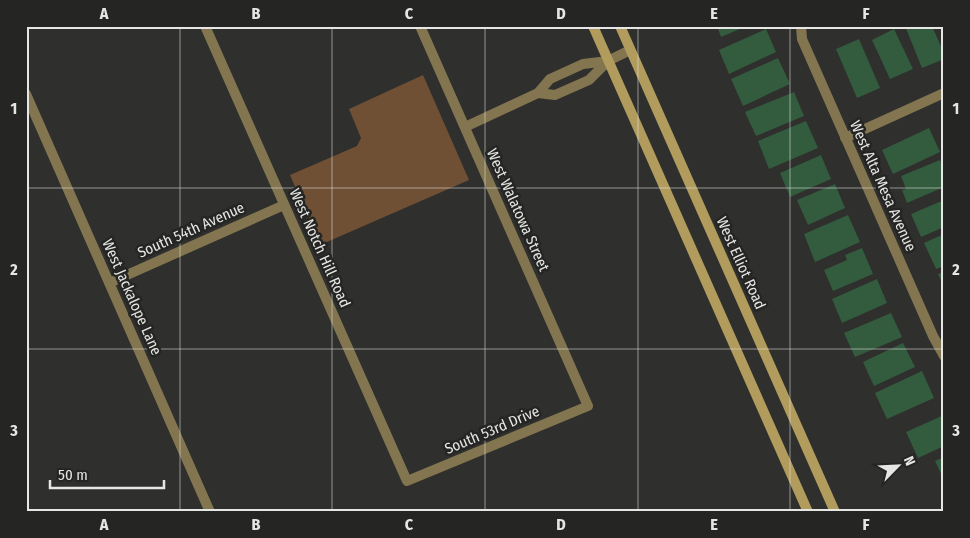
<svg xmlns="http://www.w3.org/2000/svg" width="970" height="538" viewBox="0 0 970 538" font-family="'Fira Sans Condensed',sans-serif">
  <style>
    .green { fill: #705034 }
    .building { fill: #335b3e }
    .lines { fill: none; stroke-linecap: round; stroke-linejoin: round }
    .street { stroke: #82754f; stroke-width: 10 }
    .secondary { stroke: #b19c5d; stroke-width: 10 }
    .grid { fill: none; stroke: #e6e7e5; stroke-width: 1; stroke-opacity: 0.55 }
    .labels { text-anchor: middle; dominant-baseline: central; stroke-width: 5; stroke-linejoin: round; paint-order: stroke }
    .street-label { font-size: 15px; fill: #e6e7e5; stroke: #252623 }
    .neatline { fill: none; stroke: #e6e7e5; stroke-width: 2 }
    .grid-label { font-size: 16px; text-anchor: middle; font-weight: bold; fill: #e6e7e5 }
  </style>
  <rect width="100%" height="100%" fill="#2f2f2d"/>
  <path class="green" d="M423,75L469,180L320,245L290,175L357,146L361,138L349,109Z"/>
  <path class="building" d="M717,26H747L721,37Z
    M905,26H932L944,53V59L922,68Z
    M766,29L776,52L729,74L719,50Z
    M894,29L913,69L890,79L872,40Z
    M859,39L880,88L857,98L836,49Z
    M778,58L790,84L743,106L731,79Z
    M794,92L804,116L756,136L745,112Z
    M806,121L818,148L769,169L758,141Z
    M929,128L940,152L893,174L882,150Z
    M821,155L831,179L790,197L780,173Z
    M940,160L944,169V187L907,203L902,190L906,189L901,176Z
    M835,184L845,208L808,225L797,200Z
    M944,200V227L921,237L911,214Z
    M848,215L860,242L815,262L804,234Z
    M944,234V266L936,269L924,243Z
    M862,248L873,274L833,291L824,270L847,260L845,255Z
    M944,272V287L938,274Z
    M877,279L887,303L842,323L832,299Z
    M891,313L902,337L855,357L844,333Z
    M903,343L915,367L874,386L863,362Z
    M922,371L934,398L887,419L875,393Z
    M944,415V446L918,458L906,432Z
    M944,457V480L935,461Z"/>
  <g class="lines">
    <path class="street" d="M205,26L407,481L588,406L420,26
      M801,26L802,39L933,336L944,356
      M538,93L555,95L589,80L608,61L630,50
      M26,94L210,512
      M465,127L538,93L550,79L583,64L608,61
      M845,138L944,93
      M109,283L284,205"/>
    <path class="secondary" d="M593,26L808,512
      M620,26L835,512"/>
  </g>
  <path class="grid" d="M180,26V512M332,26V512M485,26V512M638,26V512M790,26V512M26,188H944M26,349H944"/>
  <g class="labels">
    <g class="street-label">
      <text transform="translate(883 186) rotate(66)">West Alta Mesa Avenue</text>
      <text transform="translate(518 210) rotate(66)">West Walatowa Street</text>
      <text transform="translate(191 230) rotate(-24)">South 54th Avenue</text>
      <text transform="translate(320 248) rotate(66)">West Notch Hill Road</text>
      <text transform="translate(741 263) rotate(66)">West Elliot Road</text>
      <text transform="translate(132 297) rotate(66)">West Jackalope Lane</text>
      <text transform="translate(492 430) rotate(-23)">South 53rd Drive</text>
    </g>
  </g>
  <rect width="970" height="538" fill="none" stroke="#252623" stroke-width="55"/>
  <g transform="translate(898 466) rotate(66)" stroke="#252623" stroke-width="4" paint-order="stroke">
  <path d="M0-4L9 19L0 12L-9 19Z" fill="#e6e7e5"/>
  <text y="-8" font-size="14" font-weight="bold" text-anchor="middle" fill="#e6e7e5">N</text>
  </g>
  <path d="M50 480v8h114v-8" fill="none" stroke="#e6e7e5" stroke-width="2.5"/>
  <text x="58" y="480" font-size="15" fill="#e6e7e5" stroke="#252623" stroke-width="4" paint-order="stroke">50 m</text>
  <rect x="28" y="28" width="914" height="482" class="neatline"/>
  <g class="grid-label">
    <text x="104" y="19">A</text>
    <text x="256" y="19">B</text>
    <text x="409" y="19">C</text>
    <text x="561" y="19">D</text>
    <text x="714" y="19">E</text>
    <text x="866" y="19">F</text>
    <text x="14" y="114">1</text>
    <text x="956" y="114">1</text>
    <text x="14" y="275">2</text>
    <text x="956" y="275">2</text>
    <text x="14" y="436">3</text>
    <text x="956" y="436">3</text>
    <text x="104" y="530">A</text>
    <text x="256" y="530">B</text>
    <text x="409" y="530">C</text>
    <text x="561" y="530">D</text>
    <text x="714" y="530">E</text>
    <text x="866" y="530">F</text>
  </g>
</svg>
